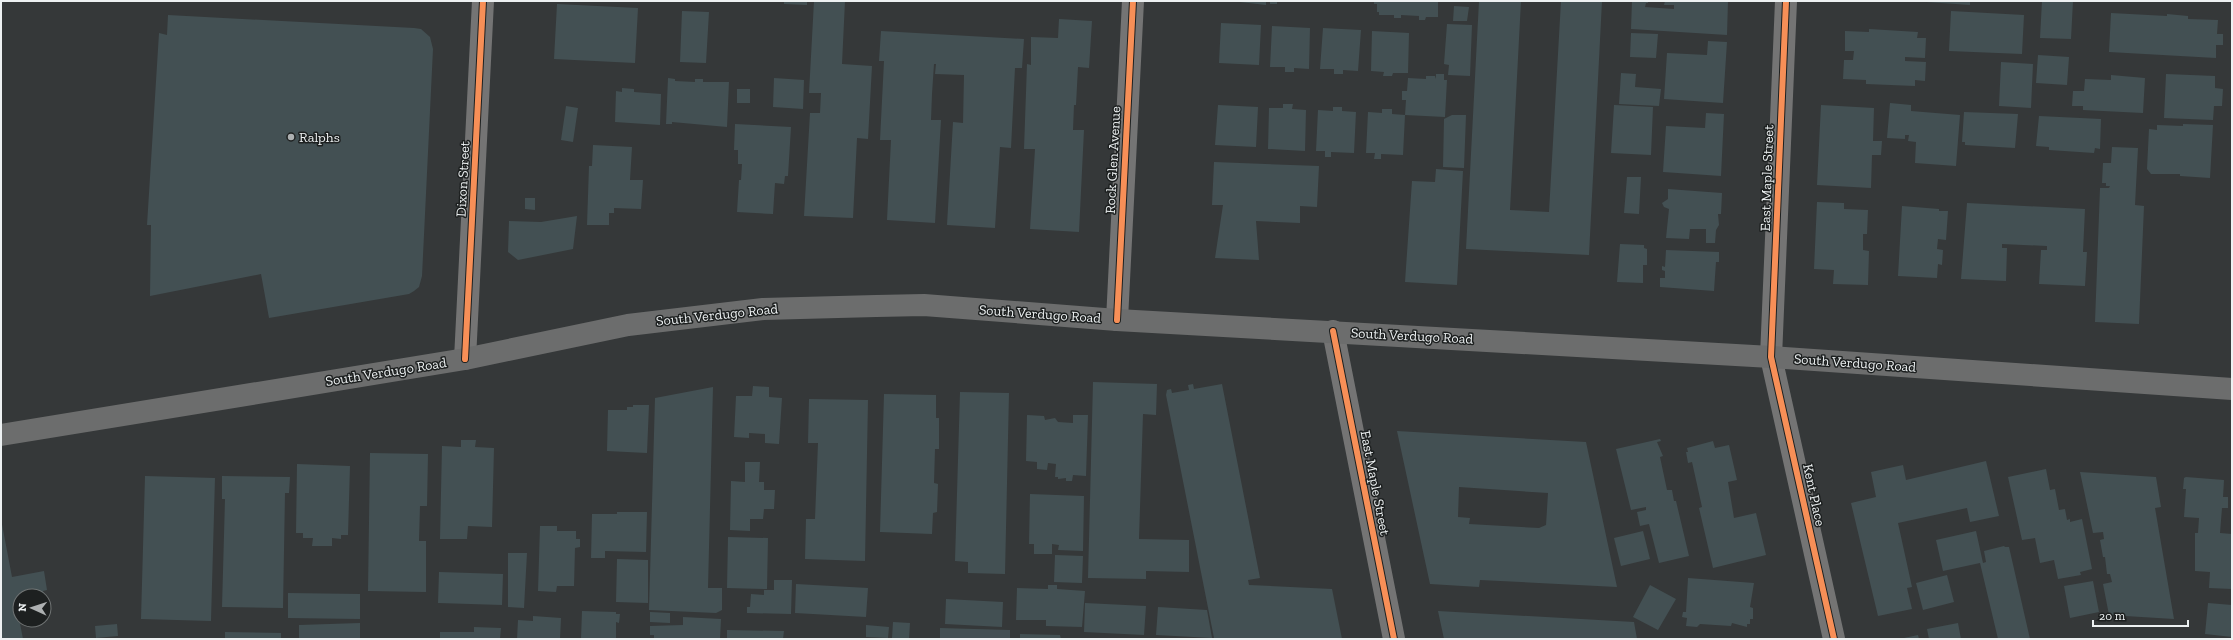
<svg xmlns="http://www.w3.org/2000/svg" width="2233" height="640" viewBox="0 0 2233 640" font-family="'Zilla Slab',serif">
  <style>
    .building { fill: #435053; fill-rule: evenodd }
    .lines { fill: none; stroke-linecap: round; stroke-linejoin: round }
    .minor { stroke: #747474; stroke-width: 22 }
    .secondary { stroke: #6c6d6d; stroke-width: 22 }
    .cycleway-casing { stroke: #1d2020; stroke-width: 8 }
    .cycleway { stroke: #f78f57; stroke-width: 6 }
    .poi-dot { fill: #adb0b1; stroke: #1d2020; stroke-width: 1.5 }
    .labels { text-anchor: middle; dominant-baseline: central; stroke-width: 3; stroke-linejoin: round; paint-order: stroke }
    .poi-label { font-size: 14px; fill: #edf1f2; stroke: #1d2020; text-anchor: start }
    .street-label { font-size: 14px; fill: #edf1f2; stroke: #1d2020 }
  </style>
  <rect width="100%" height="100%" fill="#353839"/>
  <path class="building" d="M784,1H807V5L784,4Z
    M814,1H845L842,64L872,66L868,139L857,138L853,218L804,216L810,113H820L821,93H809Z
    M1240,1H1266V5L1240,2Z
    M1270,1H1277V4H1270Z
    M1374,1H1438V17H1426L1425,20H1419V16L1401,15V18H1394V15H1379V12H1377V4H1374Z
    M1479,1H1521L1510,210L1549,212L1561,1H1602L1589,255L1466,249Z
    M1632,1H1648V3H1646L1645,7L1674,9V5H1664L1665,1H1728L1727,35L1631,29Z
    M1912,1H1970V5Z
    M2042,1H2073L2071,39L2040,38Z
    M557,4L638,8L635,63L554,59Z
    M1454,6L1469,7L1467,21H1453Z
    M682,11L709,12L706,63L680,62Z
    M1951,11L2024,15L2022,54L1949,51Z
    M2111,13L2167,16V14L2188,16V19L2218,20L2217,34H2223V45H2216V58L2109,52Z
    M168,15L414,28L421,29L430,37L433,49L422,276L419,287L414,291L409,294L269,318L261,274L150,296L151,225H147L159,33L167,35Z
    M1059,19L1092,21L1089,68L1078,67L1076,105H1074L1073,130H1084L1079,232L1030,229L1035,149H1024L1027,64L1031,65V37L1058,38Z
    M1221,23L1261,25L1259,65L1219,63Z
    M1447,24L1472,25L1470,76L1448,75L1449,65L1444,64Z
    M1272,26L1310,28L1309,69L1294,68V72H1285V67H1270Z
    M1323,28L1361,30L1358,71L1343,70V74H1334V69H1320Z
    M1869,29L1918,32L1917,38H1926L1925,58L1905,57V61L1926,62L1925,81L1915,80V86L1866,84V80L1843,79L1844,60H1853L1854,51H1845V31L1869,32Z
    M881,31L1024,39L1022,68H1015L1011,148L1000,147L995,228L947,225L953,122L963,123L964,75L935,74L936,64H934L932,94L931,120H941L935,223L887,220L891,140H880L884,61H879Z
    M1372,31L1409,33L1408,73H1393L1392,76H1383L1384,72L1371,71Z
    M1631,33L1658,34L1656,58L1630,57Z
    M1708,41L1727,42L1723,103L1664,99L1667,53L1707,55Z
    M2038,55L2069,57L2067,85L2036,83Z
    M2001,62L2033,64L2031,108L1999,106Z
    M1621,73L1636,74L1635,87L1661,89L1659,106L1619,104Z
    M1436,74H1444V80H1447L1445,117L1405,115L1406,100H1402V91H1407L1408,78L1426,79V76H1435L1436,79Z
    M2166,74L2215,76V88L2223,89L2222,106H2214L2213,120L2164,118Z
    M2111,75L2145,78L2143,113L2083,110V106H2072L2073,91H2084L2085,79L2111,80Z
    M668,78L675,79V81L695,82V79H703V82H729L727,127L672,122V124H666Z
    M774,78L804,80L803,109L773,107Z
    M622,88L634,89V92L661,94L660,125L615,122L616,91L622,92Z
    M737,89H750V103H737Z
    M1890,103L1911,105V111L1960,115L1956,166L1915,163L1916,142L1908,141L1909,135H1905V139L1887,138Z
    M1283,104H1293L1292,109L1306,110L1305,151L1268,149L1269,108H1283Z
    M1218,105L1258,107L1256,147L1215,145Z
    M1614,105L1653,107L1651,155L1611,153Z
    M1821,105L1874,108L1873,141H1882L1881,155H1872L1871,188L1817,185Z
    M566,106L578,108L573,142L561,140Z
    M1333,107H1342V111L1356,112L1354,153L1331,152V157H1325V151H1316L1318,110L1333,111Z
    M1382,109H1392V114L1405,115L1403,155L1381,154V159H1374L1375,153H1366L1368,112L1382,113Z
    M1964,112L2018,114L2015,148L1965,145V142H1962Z
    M1706,113L1724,114L1721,176L1663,172L1666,126L1705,128Z
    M1452,115H1466L1464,168L1443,167L1444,119Z
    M2039,116L2101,119L2100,149L2095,148L2094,153L2049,150V147L2036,146Z
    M735,124L791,127L788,176H785L784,184L775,183L773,214L737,212L739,180H741L742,164H738V150H734Z
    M2183,124L2213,125L2210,178L2180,176V174H2151L2147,169L2149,129L2157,130V125L2183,126Z
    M593,145L632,147L630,180H643L641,209L614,208V213H609V225H587L589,166H592Z
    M2112,147L2138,148L2135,205L2144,206L2139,324L2095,322L2100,188H2109L2110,186H2106V183H2102L2103,163H2111Z
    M1214,162L1319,166L1317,207L1300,206V223L1256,221L1259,260L1215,258L1223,205H1212Z
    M1436,169L1463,171L1457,285L1405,282L1412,181L1435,182Z
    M1627,177H1641L1639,214L1624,213Z
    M1668,189L1722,193L1721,214H1718L1719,225L1716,230L1715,243H1706V229H1690L1689,239L1666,238L1669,209L1664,207L1662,203L1668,199Z
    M525,198H535V210L525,209Z
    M1817,202L1844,203V209L1868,210L1867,234H1863V250L1869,251L1868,285L1833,284L1834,270L1814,269Z
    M1967,203L2085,209L2083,252H2087L2085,286L2039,284L2041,250H2047V246L2002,244V248H2007L2006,281L1961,279Z
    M1902,206L1939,209V211H1948L1946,240L1938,239L1937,249L1943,250L1942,265L1938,264L1937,278L1898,276Z
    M577,216L573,249L518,260L508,252L509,221L541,222Z
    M1620,244L1644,245V248L1647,249V265H1643V283L1617,282Z
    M1666,250L1719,252V262H1716L1714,291L1660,287V278H1665V271L1662,270V266L1665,267Z
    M1093,382L1157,384L1156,415L1143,414L1139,539L1189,540V572L1146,571V579L1088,578Z
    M1193,384L1194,389L1222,384L1260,578L1248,580L1249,585L1332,589L1342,639L1214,638L1166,395L1167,390L1171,389L1172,393L1189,390L1188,385Z
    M753,386L769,387V397L782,398L779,444L765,443V434L749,433V438L734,437L736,396H752Z
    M713,387L708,588H722V610L716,613L649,610L655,398Z
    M960,392L1009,393L1005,574L968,573V562L955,561Z
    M884,394L936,395V418H939V449H935L934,483L938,484L937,512L933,513L932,534L880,532Z
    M809,399L868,400L865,561L805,559L806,519H815L818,443H808Z
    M633,405H649L647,453L607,451L608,410H627V407H633Z
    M1027,415L1044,416L1045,420L1055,418L1058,422L1073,423V415H1088L1086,476L1073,475L1072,481H1066V478L1058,479V477H1055L1056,464L1048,463L1047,470L1037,469V462L1026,461Z
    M1397,431L1586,442L1617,587L1480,580L1479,587L1430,584ZM1459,487L1548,493L1546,525L1539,528L1469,524L1470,518L1458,517Z
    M1660,439L1661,441L1657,442L1663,456L1660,457L1667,490H1672L1674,501H1676L1689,556L1659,563L1649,524L1640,526L1637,512L1646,510V507L1631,510L1616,449Z
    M461,440H476L475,447L494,448L492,527L468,526L467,539H440L442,446L461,447Z
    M1713,441L1715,448L1729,445L1737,480L1728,482L1734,518L1756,513L1766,555L1713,568L1699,508L1702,507L1692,462L1688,463L1686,452H1688L1687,448Z
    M370,453L428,454L427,506H420L419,541H426V592L368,591Z
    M1986,461L1999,516L1970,522L1967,508L1898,523L1912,587L1907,588L1912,609L1878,616L1851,503L1876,497L1871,472L1903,465L1906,480Z
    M745,462H760L759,482H764V490H775L774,509H764L763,519H750V531L730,530L731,481L745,482Z
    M297,464L350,466L348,535H341V539L332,538V546H312L313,538H303V533H296Z
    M2046,469L2050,490L2055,489L2059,510L2065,509L2067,520L2070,519V522L2082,519L2092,569L2080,572L2081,575L2058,579L2054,560L2040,563L2035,538L2022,540L2008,477Z
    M2080,472L2156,477L2161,507L2155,508L2174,619L2109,615L2103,584L2112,582L2110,574H2107L2105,557H2103L2100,540L2104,539L2103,532L2093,533Z
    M145,476L215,478L211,621L141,619Z
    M222,476L290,477L289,493H285L283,608L222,607L225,499H222Z
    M2186,477L2224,480L2223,497H2228V508H2222L2220,533L2232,534V589L2209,588L2210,572L2195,571V533H2198L2199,518L2184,517L2186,489H2183L2184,478Z
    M1030,494L1084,496L1083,551L1058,550L1059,545L1052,544V554H1034V544H1029Z
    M617,512H647L646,552L605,551V558H591L592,514H617Z
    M1,519L12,577L44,571L47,590L43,591L44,596H20V607L17,608L23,639H1Z
    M540,526H557V531H576V539H580V547L575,548L574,586H557L556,592L538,591Z
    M1643,531L1650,559L1621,566L1614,538Z
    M1976,531L1983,563L1986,562L1984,551L2004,546L2005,547H2009L2030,639H1998L1980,563L1943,571L1936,540Z
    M728,537L768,538L767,589L727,588Z
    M508,553H527L524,608L508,607Z
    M1055,555L1083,556L1082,583L1054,582Z
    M617,559L648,560V603L616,602Z
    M439,572L503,574L502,605L438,603Z
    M1947,575L1954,602L1923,610L1916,583Z
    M1688,578L1754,583L1750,607L1753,608V619H1750V624H1747V627L1732,623L1731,626L1700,624L1697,627L1686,626L1687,618L1682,617L1683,612H1686Z
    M774,580H792L791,614L747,613V607H750L751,594L764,595V590H774Z
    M2093,581L2099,612L2070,618L2064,586Z
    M796,584L868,588L866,617L795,613Z
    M1048,585H1057V589L1085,591L1082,627L1046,626V620H1016L1017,588L1048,589Z
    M1650,585L1676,599L1658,630L1633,617Z
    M288,593L360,594V619L288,618Z
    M946,599L1003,602L1002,627L945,624Z
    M1085,603L1146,606L1144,635L1084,632Z
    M2208,603L2232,605V637L2205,634Z
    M1158,607L1207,610L1212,638L1156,635Z
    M582,611L616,612V614H620L619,623L616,622V639H581Z
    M1438,611L1634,622L1637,639H1444Z
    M650,612L670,613V623L650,622Z
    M533,616L561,618L560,639H517L518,620L533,621Z
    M683,617L721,619L720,639H654V635H650V626L683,625Z
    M893,622L910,623L909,639L892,638Z
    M360,623V639H299V625Z
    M1958,623L1961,639H1929L1927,629Z
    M117,624L118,636L96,638L95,626Z
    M866,625L889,627L888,638L866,637Z
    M474,627L501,628L500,639H440V632H474Z
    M940,628L1010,630V639H940Z
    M727,630L784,631L783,639H727Z
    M225,632L281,633V639H225Z
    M1020,634L1060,635L1061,639H1020Z
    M1918,635L1919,639H1904V638Z"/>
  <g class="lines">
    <path class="minor" d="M1786,1L1771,357L1834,639
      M1117,320L1133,1
      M1333,331L1394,639
      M465,359L483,1"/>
    <path class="secondary" d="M1,435L465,359L628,325L763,309L876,306L924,305L1117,320L1771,357L2232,389"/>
    <defs>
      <path id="cycleway" d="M1786,1L1771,357L1834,639
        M1117,320L1133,1
        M1333,331L1394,639
        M465,359L483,1"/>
    </defs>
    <use href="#cycleway" class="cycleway-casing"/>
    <use href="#cycleway" class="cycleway"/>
  </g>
  <circle class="poi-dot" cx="291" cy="137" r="4"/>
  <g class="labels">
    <g class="poi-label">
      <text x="299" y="137">Ralphs</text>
    </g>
    <g class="street-label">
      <text transform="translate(1113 160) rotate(-87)">Rock Glen Avenue</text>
      <text transform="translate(1767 178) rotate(-88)">East Maple Street</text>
      <text transform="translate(463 179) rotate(-87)">Dixon Street</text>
      <text transform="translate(1040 314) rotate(4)">South Verdugo Road</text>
      <text transform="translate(717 315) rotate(-6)">South Verdugo Road</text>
      <text transform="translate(1412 336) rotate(3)">South Verdugo Road</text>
      <text transform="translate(1855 363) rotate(4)">South Verdugo Road</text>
      <text transform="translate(386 372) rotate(-9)">South Verdugo Road</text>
      <text transform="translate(1375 483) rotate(79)">East Maple Street</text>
      <text transform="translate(1814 495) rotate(78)">Kent Place</text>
    </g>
  </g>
  <rect width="2233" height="640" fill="none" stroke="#edf1f2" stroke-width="4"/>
  <g transform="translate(32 608) rotate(273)"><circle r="19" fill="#1d2020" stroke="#707474"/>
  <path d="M0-3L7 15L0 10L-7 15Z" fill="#adb0b1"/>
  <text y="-6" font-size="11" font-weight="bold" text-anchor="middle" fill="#edf1f2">N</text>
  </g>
  <path d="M2093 620v6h95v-6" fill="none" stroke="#edf1f2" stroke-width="2"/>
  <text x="2099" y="620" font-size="12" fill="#edf1f2" stroke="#1d2020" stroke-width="3" paint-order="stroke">20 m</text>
</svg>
